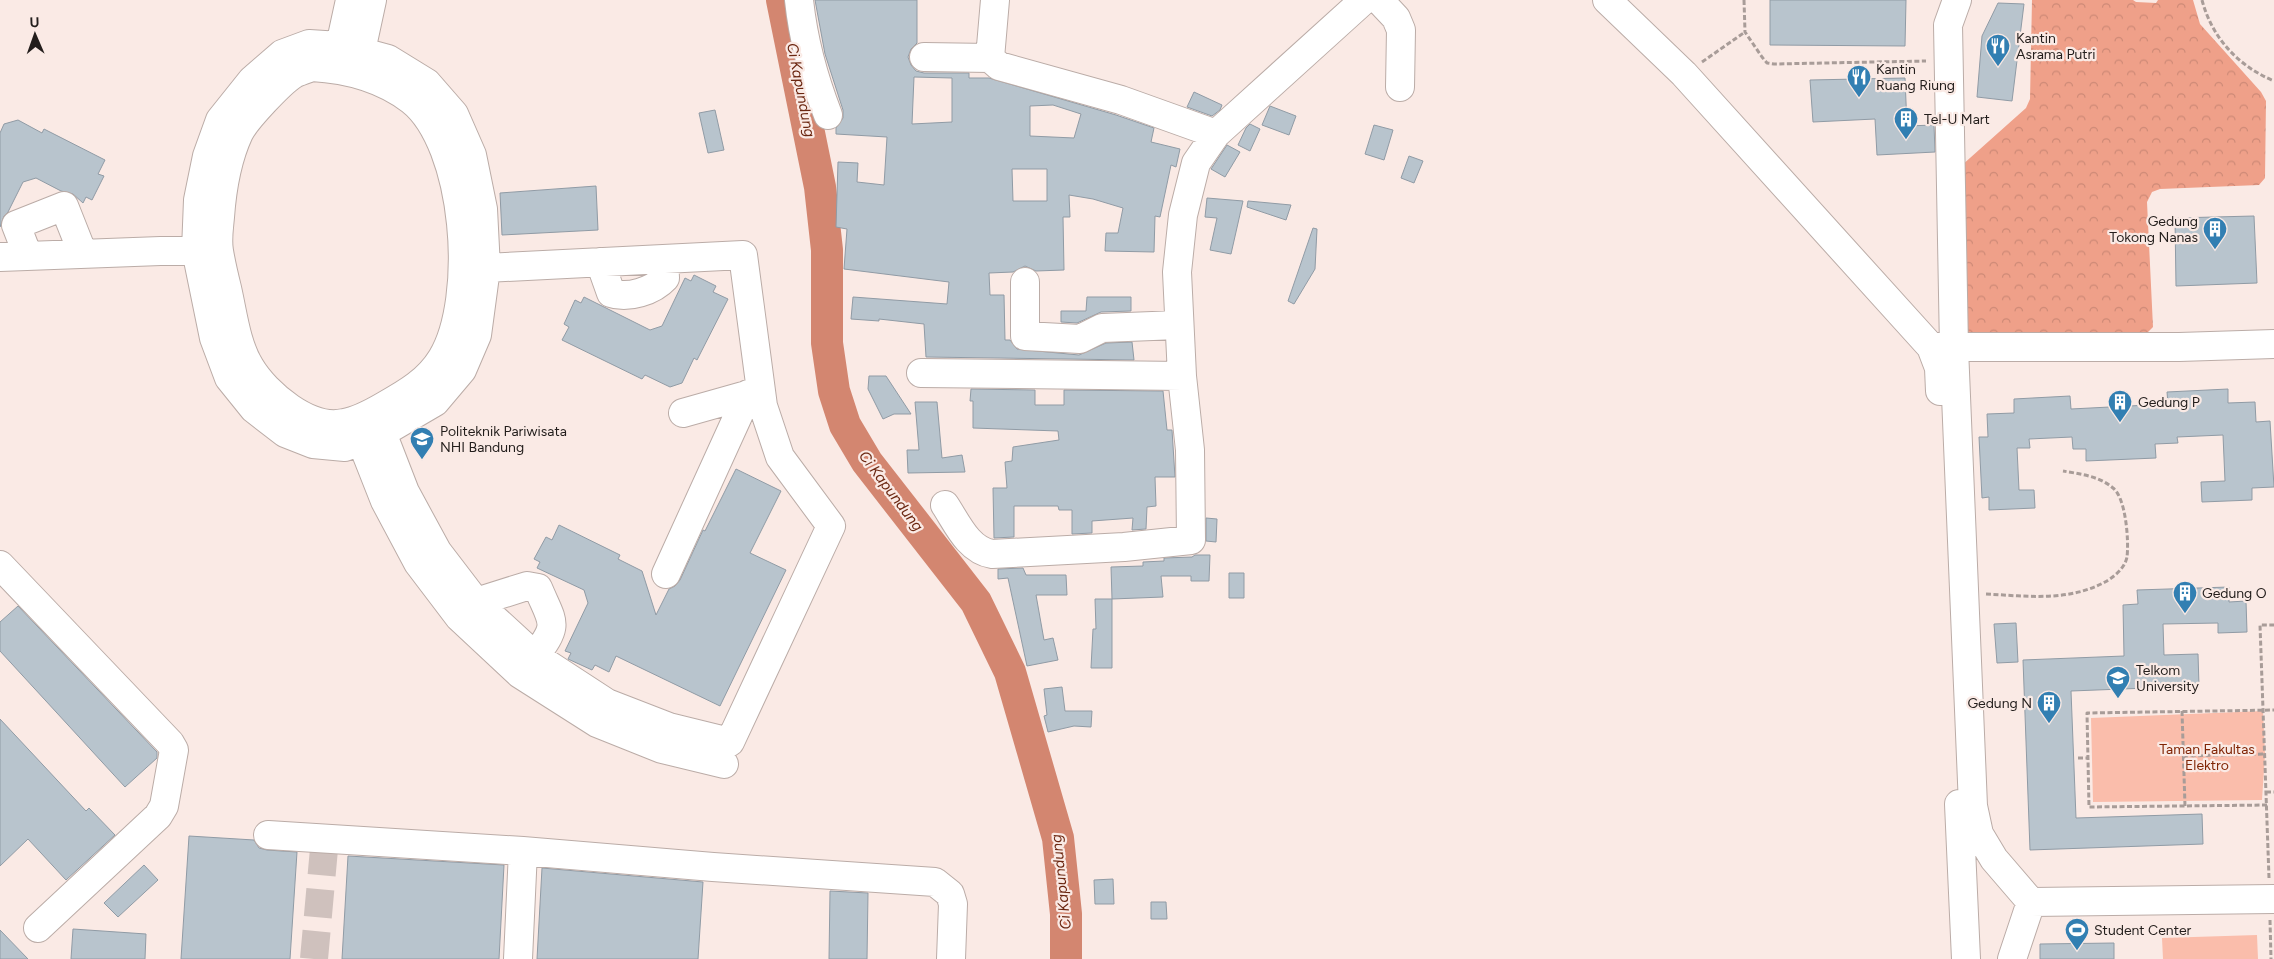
<svg xmlns="http://www.w3.org/2000/svg" width="2274" height="959" viewBox="0 0 2274 959" font-family="Figtree,sans-serif">
  <style>
    .forest { fill: url(#forest-crowns) }
    .park { fill: #fabdab }
    .lines { fill: none; stroke-linecap: round; stroke-linejoin: round }
    .river { stroke: #d38670; stroke-width: 32 }
    .building { fill: #b8c4cd; stroke: #909ba5; fill-rule: evenodd }
    .minor-tunnel { stroke: #cfc1bd; stroke-width: 28; stroke-dasharray: 28 14; stroke-linecap: butt }
    .minor-casing { stroke: #bbaca7; stroke-width: 30 }
    .path { stroke: #a89c98; stroke-width: 3; stroke-dasharray: 5 2.5; stroke-linecap: butt }
    .minor { stroke: #fff; stroke-width: 28 }
    .labels { text-anchor: middle; dominant-baseline: central; stroke-width: 4.5; stroke-linejoin: round; paint-order: stroke }
    .poi-label { font-size: 14px; fill: #231e1c; stroke: #faeae5; text-anchor: start }
    .park-label { font-size: 14px; fill: #802505; stroke: #faeae5 }
    .water-label { font-size: 15px; font-style: italic; fill: #6b2610; stroke: #faeae5 }
  </style>
  <defs>
    <pattern id="forest-crowns" width="20" height="18" patternUnits="userSpaceOnUse" patternTransform="scale(1.25)"><rect width="20" height="18" fill="#efa089"/><path d="M2 6a3 3 0 1 1 6 0M12 15a3 3 0 1 1 6 0" fill="none" stroke="#cd8976"/></pattern>
  </defs>
  <rect width="100%" height="100%" fill="#faeae5"/>
  <path class="forest" d="M2032,0H2133L2136,2L2156,3L2158,0H2193L2200,24L2261,92L2266,101L2265,178L2259,185L2160,189L2152,192L2147,202L2153,327L2146,334L1979,339L1965,331L1961,166L2026,108L2030,99Z"/>
  <path class="park" d="M2263,711L2265,754L2262,800L2093,802L2091,718Z
    M2257,935L2258,959H2163L2162,938Z"/>
  <g class="lines">
    <path class="river" d="M782,0L820,187L827,250V343L834,391L845,425L867,462L976,602L1010,672L1058,838L1066,914V959"/>
  </g>
  <path class="building" d="M815,0H917V43L911,49L908,57L911,65L916,71L924,73H969V78H989L1116,115L1154,128L1151,142L1180,149L1176,167L1171,165L1160,217L1155,216L1154,252L1105,251L1106,233H1118L1123,208L1093,199L1069,195L1070,217H1063L1064,270L1036,271L1025,266L1013,272L989,273L990,295H1004L1005,340H1010L1017,349L1079,355L1106,343L1132,342L1134,360L926,357L924,324L879,319V321L851,319L853,297L947,304L949,282L844,269L847,229L836,227L838,162L858,163L857,182L884,185L887,137L836,134V128L843,118V110L825,54ZM914,77L952,78V122L912,124ZM1053,105L1081,114L1074,138L1030,136V106ZM1012,169H1047V201H1013Z
    M1770,0H1906L1905,46L1770,45Z
    M1998,3L2024,4L2012,101L1977,97L1982,36Z
    M1905,78L1907,126L1934,125L1935,152L1877,155L1875,119L1813,122L1810,80Z
    M1194,92L1222,105L1220,110L1212,116L1187,107Z
    M1270,106L1296,116L1289,135L1262,125Z
    M715,110L724,150L708,153L699,113Z
    M18,120L42,133L44,129L105,160L98,174L104,176L92,200L86,197L83,203L73,194L61,191L36,178L23,182L8,212L4,216L0,227V133L4,124Z
    M1250,124L1260,129L1250,151L1238,145L1246,128Z
    M1374,125L1393,130L1384,160L1365,154Z
    M1227,145L1240,152L1225,177L1211,169Z
    M1409,156L1423,161L1414,183L1401,178Z
    M596,186L598,230L502,235L500,193Z
    M1207,198L1243,201L1231,254L1210,250L1217,218L1205,217Z
    M1248,201L1291,205L1286,220L1247,207Z
    M2254,216L2257,283L2176,286L2175,218Z
    M1313,228L1317,229L1315,269L1294,304L1288,301Z
    M694,275L716,286L713,292L728,299L697,360L694,358L682,383L670,387L645,375L642,379L562,340L569,327L564,324L575,300L581,303L584,297L650,330L662,326L685,278L691,281Z
    M1087,297H1131V311L1101,312L1077,323L1061,322V311H1086Z
    M869,376H886L911,414H894L883,419L868,389Z
    M971,389L1035,390V405H1064V390L1163,391L1167,430H1172L1175,477H1155L1156,506L1147,507L1146,529L1132,530L1133,518L1092,521V533L1072,534V510H1059L1058,506H1014V537L994,538L993,488H1007L1005,462L1012,461L1013,447L1059,440L1058,431L973,428V401H970Z
    M2228,389V403L2255,402L2256,422L2270,421L2274,487L2252,488V500L2202,502L2201,482L2225,481L2223,435L2177,437L2178,443L2155,444L2156,458L2086,461V449H2073L2072,437L2029,439L2030,448H2017L2019,490H2034L2035,508L1989,510V497L1982,498L1979,437H1988L1987,414L2014,413V399L2070,396L2071,409L2168,404L2167,392Z
    M915,402H937L942,458L962,455L965,472L908,473L907,450H919Z
    M736,469L781,491L750,553L786,570L720,706L616,656L609,672L595,665L592,670L568,659L571,653L565,651L588,603L584,590L537,568L540,562L534,559L546,537L552,540L559,525L620,555L618,559L642,571L656,615L669,589L675,586L680,580L703,530L705,531Z
    M1206,518L1217,519L1216,542L1206,541Z
    M1195,555H1210L1209,581H1191V576H1161L1163,597L1112,599V668H1091L1093,629H1096L1095,599H1112L1111,567L1143,566V562L1164,561V558L1192,557Z
    M1023,568L1026,575H1066L1067,595H1036L1044,640L1053,638L1058,660L1027,666L1008,578L998,579V569Z
    M1229,573H1244V598H1229Z
    M2229,587V602L2246,601L2247,632L2218,633V623L2163,624L2164,655L2198,654L2199,686L2071,691L2076,818L2202,814L2203,844L2030,850L2023,660L2124,656L2123,605L2138,604L2137,590Z
    M18,606L157,752V758L125,787L0,651V622Z
    M2016,623L2018,662L1997,663L1994,624Z
    M1062,687L1065,711H1092L1091,727L1074,726L1048,732L1044,716L1047,715L1044,689Z
    M0,719L86,811L89,808L115,835L66,880L28,839L0,866Z
    M189,836L254,840L259,848L267,850L297,852L290,959H181Z
    M348,856L504,865L499,959H342Z
    M144,865L158,880L118,917L104,903Z
    M542,868L703,882L698,959H537Z
    M1113,879L1114,904H1095L1094,880Z
    M830,891L868,893L867,959H829Z
    M1151,902H1166L1167,919H1151Z
    M73,929L146,934L145,959H71Z
    M0,930L28,959H0Z
    M2114,943V959H2040V944Z"/>
  <g class="lines">
    <path class="minor-tunnel" d="M314,959L325,838"/>
    <defs>
      <path id="minor" d="M799,0C803,38 814,79 828,115
        M995,0L990,58L999,66L1121,100L1216,134
        M1379,0L1396,18L1401,30L1400,87
        M1607,0L1684,74L1931,347L1939,368L1940,391
        M1957,0L1948,25L1954,348L1973,806L1979,834L1994,859L2031,902L2274,899
        M309,44L340,46L388,59L427,83L454,114L472,155L483,209L486,268L477,335L462,370L435,402L382,433L345,447L313,444L285,433L254,409L229,378L214,338L196,250L198,200L207,156L220,120L252,80L282,54Z
        M340,46L350,0
        M361,51L372,0
        M924,57L990,58
        M312,67C348,69 382,78 411,100C467,144 478,299 442,358C428,381 407,393 384,406C372,413 357,421 344,423C310,431 266,394 250,367C236,344 233,314 227,288C224,276 221,263 219,251C217,240 219,228 220,217C222,189 227,159 239,133C246,119 281,82 294,74C300,71 307,69 312,67Z
        M28,256L16,225L64,206L83,254
        M0,257L214,249
        M600,262L611,293C628,299 653,291 665,278L664,259
        M1025,282V336L1080,339L1102,328L1178,325
        M1936,347H2179L2274,344
        M921,373L1182,376
        M374,412L405,492L437,551L476,602L535,656L607,703L669,727L730,742L831,526L780,457L763,406L743,255L486,268L463,267
        M683,413L761,391
        M355,425L385,501L418,563L459,617L520,674L597,723L662,749L724,764
        M945,505C957,523 968,550 992,554L1124,547L1191,540L1190,450L1182,376L1177,272L1183,215L1196,163L1216,134L1364,0
        M0,565L170,743L174,750L164,806L158,816L38,928
        M666,574L748,394
        M476,602L527,586L538,588C553,624 560,623 535,656
        M1959,804L1966,959
        M268,835L523,851L713,867L935,882L950,894L953,904L951,959
        M518,959L523,851
        M2012,959L2031,902"/>
    </defs>
    <use href="#minor" class="minor-casing"/>
    <path class="path" d="M1744,0L1745,32L1762,57L1767,63L1774,64L1926,61
      M2202,0C2212,38 2238,66 2274,81
      M1702,62L1745,32
      M1986,594C2026,596 2068,602 2105,582C2114,577 2125,568 2127,557C2129,541 2126,498 2113,488C2099,476 2080,474 2063,471
      M2182,711L2185,806
      M2183,756L2265,754
      M2078,758H2088
      M2266,792H2274
      M2267,805L2089,807L2087,713L2274,710
      M2269,878L2260,625H2274
      M2270,920L2271,959"/>
    <use href="#minor" class="minor"/>
  </g>
  <defs>
    <symbol id="restaurant-pin" viewBox="-11 -11 22 30"><path d="M0 17L-7.5 6A9.5 9.5 0 1 1 7.5 6Z" fill="#327fb2" stroke="#faeae5"/><path d="M-5-6h1v4h1v-4h1v4h1v-4h1v5L-1.5 .5V6h-2V.5L-5-1ZM5-6V6H3V1.5H1.5Q1.5-4 5-6Z" fill="#fff"/></symbol>
    <symbol id="building-pin" viewBox="-11 -11 22 30"><path d="M0 17L-7.5 6A9.5 9.5 0 1 1 7.5 6Z" fill="#327fb2" stroke="#faeae5"/><path d="M-4-6H4V6H1V3H-1V6H-4ZM-2.5-4.3h1.7v1.8h-1.7ZM.8-4.3h1.7v1.8H.8ZM-2.5-1h1.7V.8h-1.7ZM.8-1h1.7V.8H.8Z" fill="#fff"/></symbol>
    <symbol id="university-pin" viewBox="-11 -11 22 30"><path d="M0 17L-7.5 6A9.5 9.5 0 1 1 7.5 6Z" fill="#327fb2" stroke="#faeae5"/><path d="M0-5L7-2L0 1L-7-2ZM-4 1L0 2.5L4 1V4Q0 6-4 4Z" fill="#fff"/></symbol>
    <symbol id="stadium-pin" viewBox="-11 -11 22 30"><path d="M0 17L-7.5 6A9.5 9.5 0 1 1 7.5 6Z" fill="#327fb2" stroke="#faeae5"/><path d="M0-5a6.5 5 0 1 0 0 10a6.5 5 0 1 0 0-10ZM-3.5-1.8h7v3.6h-7Z" fill="#fff"/></symbol>
  </defs>
  <g fill-rule="evenodd">
    <use href="#restaurant-pin" x="1984" y="32" width="28" height="38"/>
    <use href="#restaurant-pin" x="1845" y="63" width="28" height="38"/>
    <use href="#building-pin" x="1892" y="105" width="28" height="38"/>
    <use href="#building-pin" x="2201" y="215" width="28" height="38"/>
    <use href="#building-pin" x="2106" y="388" width="28" height="38"/>
    <use href="#university-pin" x="408" y="425" width="28" height="38"/>
    <use href="#building-pin" x="2171" y="579" width="28" height="38"/>
    <use href="#university-pin" x="2104" y="664" width="28" height="38"/>
    <use href="#building-pin" x="2035" y="689" width="28" height="38"/>
    <use href="#stadium-pin" x="2063" y="916" width="28" height="38"/>
  </g>
  <g class="labels">
    <g class="poi-label">
      <text x="2016" y="38">Kantin<tspan x="2016" dy="16">Asrama Putri</tspan></text>
      <text x="1876" y="69">Kantin<tspan x="1876" dy="16">Ruang Riung</tspan></text>
      <text x="1924" y="119">Tel-U Mart</text>
      <text x="2198" y="221" text-anchor="end">Gedung<tspan x="2198" dy="16">Tokong Nanas</tspan></text>
      <text x="2138" y="402">Gedung P</text>
      <text x="440" y="431">Politeknik Pariwisata<tspan x="440" dy="16">NHI Bandung</tspan></text>
      <text x="2202" y="593">Gedung O</text>
      <text x="2136" y="670">Telkom<tspan x="2136" dy="16">University</tspan></text>
      <text x="2032" y="703" text-anchor="end">Gedung N</text>
      <text x="2094" y="930">Student Center</text>
    </g>
    <g class="park-label">
      <text x="2207" y="749">Taman Fakultas<tspan x="2207" dy="16">Elektro</tspan></text>
    </g>
    <g class="water-label">
      <text transform="translate(801 90) rotate(79)">Ci Kapundung</text>
      <text transform="translate(891 491) rotate(53)">Ci Kapundung</text>
      <text transform="translate(1061 882) rotate(-96)">Ci Kapundung</text>
    </g>
  </g>
  <g transform="translate(35 35) rotate(358)" stroke="#faeae5" stroke-width="4" paint-order="stroke">
  <path d="M0-4L9 19L0 12L-9 19Z" fill="#231e1c"/>
  <text y="-8" font-size="14" font-weight="bold" text-anchor="middle" fill="#231e1c">U</text>
  </g>
</svg>
